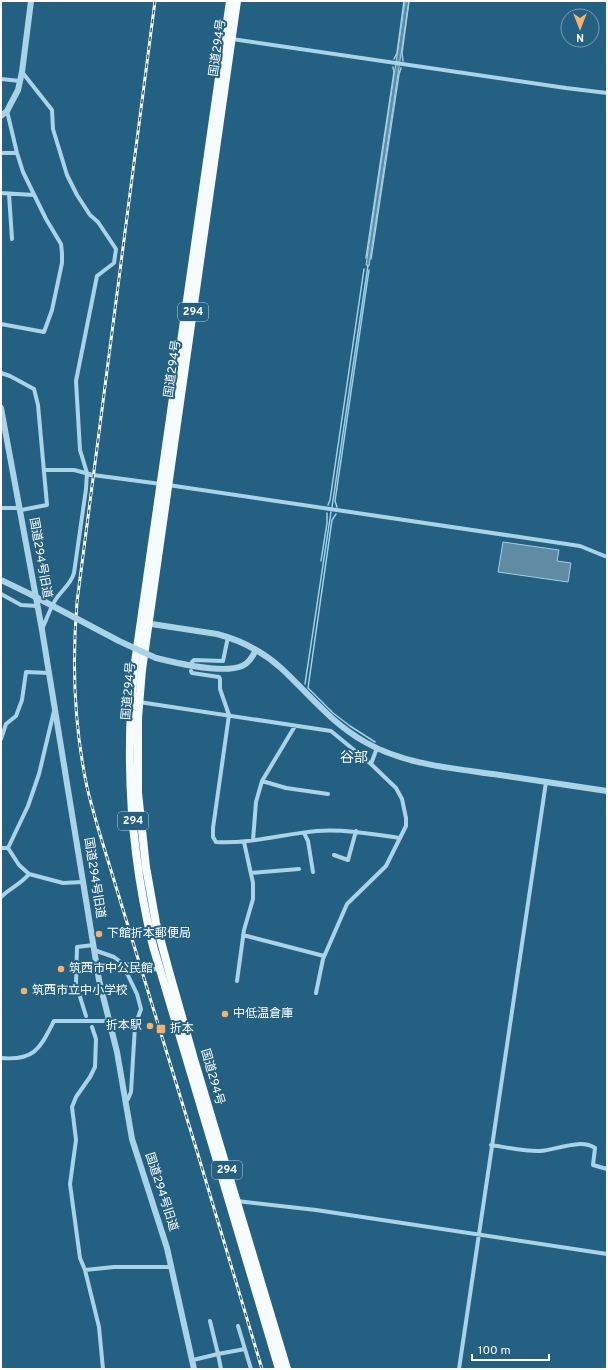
<svg xmlns="http://www.w3.org/2000/svg" width="608" height="1370" viewBox="0 0 608 1370" font-family="Overpass,'Noto Sans JP',sans-serif">
  <style>
    .water { fill: #618ba2; stroke: #a0d0e8 }
    .lines { fill: none; stroke-linecap: round; stroke-linejoin: round }
    .stream { stroke: #a0d0e8; stroke-width: 1.5 }
    .minor { stroke: #abd3e7; stroke-width: 4 }
    .tertiary { stroke: #abd3e7; stroke-width: 6 }
    .trunk { stroke: #f6fbfe; stroke-width: 8 }
    .rail-casing { stroke: #fff; stroke-width: 3 }
    .rail { stroke: #246082; stroke-width: 1.5; stroke-dasharray: 4.5; stroke-linecap: butt }
    .minor-bridge { stroke: #abd3e7; stroke-width: 4 }
    .tertiary-bridge { stroke: #abd3e7; stroke-width: 6 }
    .poi-dot { fill: #f2b16f; stroke: #246082; stroke-width: 1.5 }
    .labels { text-anchor: middle; dominant-baseline: central; stroke-width: 4; stroke-linejoin: round; paint-order: stroke }
    .shield { fill: #246082; stroke: #bdcfda; stroke-width: 1 }
    .shield-label { font-size: 11px; font-weight: bold; fill: #fff }
    .street-label { font-size: 12px; fill: #fff; stroke: #246082 }
    .poi-label { font-size: 12px; fill: #fff; stroke: #246082; text-anchor: start }
    .quarter-label { font-size: 14px; fill: #fff; stroke: #246082 }
  </style>
  <rect width="100%" height="100%" fill="#246082"/>
  <path class="water" d="M405,1H409L369,266L366,265Z
    M503,542L559,550L557,561L571,563L568,582L498,572Z"/>
  <g class="lines">
    <path class="stream" d="M394,59L397,53L404,1
      M403,61L402,53L409,1
      M366,258L394,72L393,67
      M371,259L399,74L401,68
      M328,505L330,500L364,269
      M332,507L368,265
      M337,507L335,501L369,270
      M336,514L332,520L308,688L333,713L350,726L375,742
      M321,561L327,523V513
      M305,684L331,512"/>
    <path class="minor" d="M232,39L566,88L607,93
      M22,72L52,110L53,129L67,175L77,195L90,215L98,222L116,249L114,263L97,276L76,381L80,450L87,473L86,489L74,573C71,584 62,590 56,599C50,608 47,619 42,629
      M1,79L20,81
      M1,153H17
      M1,193L34,195
      M9,194L12,239
      M1,324L44,332L52,310L62,263V253L61,244L46,219L23,172L17,153L7,111
      M1,373L10,376L34,389L38,405L47,505L21,510
      M45,470H74L93,475L161,484
      M168,485L580,546L607,557
      M1,508H20
      M1,594L21,605L38,606
      M192,662L194,660L223,661L228,637
      M191,671L192,673L219,677L220,679V689L229,715L213,828V837L216,842C250,844 283,834 317,831C345,829 372,834 400,838
      M139,702L331,731L371,764L396,788L402,799L406,818V826L386,866L347,904L323,959L316,993
      M1,739L6,724L16,716L22,700L26,672L49,673
      M371,764L377,748
      M262,781L286,788L328,794
      M304,833L308,841L313,872
      M253,840L256,802L262,781L295,726
      M1,848H8
      M8,848L28,806L39,774L54,711
      M8,848L19,865L29,874L63,883L83,882
      M334,855L348,860L356,831
      M251,873L299,869
      M1,897C10,888 21,884 29,874
      M243,935L324,956
      M94,950L114,957L122,963L159,970
      M122,963L137,994L141,1009L135,1026L131,1092L128,1099L125,1101
      M237,981L244,930L253,899V883L244,842
      M86,1016L76,984L77,947L93,945
      M95,1021H110
      M92,1027L96,1039L95,1067L90,1077L76,1097L72,1107L76,1140L70,1184L80,1258L85,1270L99,1327L103,1369
      M1,1058C35,1061 40,1048 54,1021H66
      M491,1145C504,1147 528,1152 540,1151C556,1150 581,1138 595,1148L593,1165L607,1169
      M237,1201L316,1210L607,1254
      M85,1270L114,1267H172
      M210,1321L218,1354L245,1349
      M238,1326L251,1369
      M193,1360L218,1354L221,1369
      M459,1369L546,782"/>
    <path class="tertiary" d="M1,116L7,111L18,90L22,72L31,1
      M1,408L42,630L99,980L117,1052L132,1139L167,1248L194,1369
      M1,580L32,595
      M145,623L217,634C240,640 263,652 281,668C309,694 330,722 365,742C403,764 450,768 493,774C531,780 569,785 607,791
      M156,658C176,663 223,674 242,666C249,663 252,657 256,650"/>
    <path class="trunk" d="M230,1L134,669C125,761 131,856 153,946L279,1369
      M237,1L142,670L138,718V793L146,867L156,923L169,971L194,1059L287,1369"/>
    <defs>
      <path id="rail" d="M155,1L77,602C72,663 74,726 87,787C90,800 94,814 98,828L196,1148L262,1369"/>
    </defs>
    <use href="#rail" class="rail-casing"/>
    <use href="#rail" class="rail"/>
    <path class="minor-bridge" d="M66,1021H95"/>
    <path class="tertiary-bridge" d="M32,595L119,641L156,658"/>
  </g>
  <g class="poi-dot">
    <circle cx="99" cy="934" r="4"/>
    <circle cx="61" cy="969" r="4"/>
    <circle cx="24" cy="991" r="4"/>
    <circle cx="225" cy="1014" r="4"/>
    <circle cx="150" cy="1026" r="4"/>
    <rect x="156" y="1024" width="10" height="10" rx="2"/>
  </g>
  <g class="labels">
    <g class="shield">
      <rect x="178" y="303" width="30" height="18" rx="3"/>
      <rect x="118" y="812" width="30" height="18" rx="3"/>
      <rect x="212" y="1161" width="30" height="18" rx="3"/>
    </g>
    <g class="shield-label">
      <text x="193" y="312">294</text>
      <text x="133" y="821">294</text>
      <text x="227" y="1170">294</text>
    </g>
    <g class="street-label">
      <text transform="translate(218 48) rotate(-82)">国道294号</text>
      <text transform="translate(173 369) rotate(-82)">国道294号</text>
      <text transform="translate(40 558) rotate(80)">国道294号旧道</text>
      <text transform="translate(129 691) rotate(-85)">国道294号</text>
      <text transform="translate(94 878) rotate(81)">国道294号旧道</text>
      <text transform="translate(212 1077) rotate(74)">国道294号</text>
      <text transform="translate(161 1192) rotate(72)">国道294号旧道</text>
    </g>
    <g class="poi-label">
      <text x="107" y="934">下館折本郵便局</text>
      <text x="69" y="969">筑西市中公民館</text>
      <text x="32" y="991">筑西市立中小学校</text>
      <text x="233" y="1014">中低温倉庫</text>
      <text x="142" y="1026" text-anchor="end">折本駅</text>
      <text x="170" y="1029">折本</text>
    </g>
    <g class="quarter-label">
      <text x="354" y="758">谷部</text>
    </g>
  </g>
  <rect width="608" height="1370" fill="none" stroke="#ffffff" stroke-width="4"/>
  <g transform="translate(580 28) rotate(180)"><circle r="19" fill="#246082" stroke="#7ca0b4"/>
  <path d="M0-3L7 15L0 10L-7 15Z" fill="#f2b16f"/>
  <text y="-6" font-size="11" font-weight="bold" text-anchor="middle" fill="#ffffff">N</text>
  </g>
  <path d="M472 1354v6h77v-6" fill="none" stroke="#ffffff" stroke-width="2"/>
  <text x="478" y="1354" font-size="12" fill="#ffffff" stroke="#246082" stroke-width="3" paint-order="stroke">100 m</text>
</svg>
